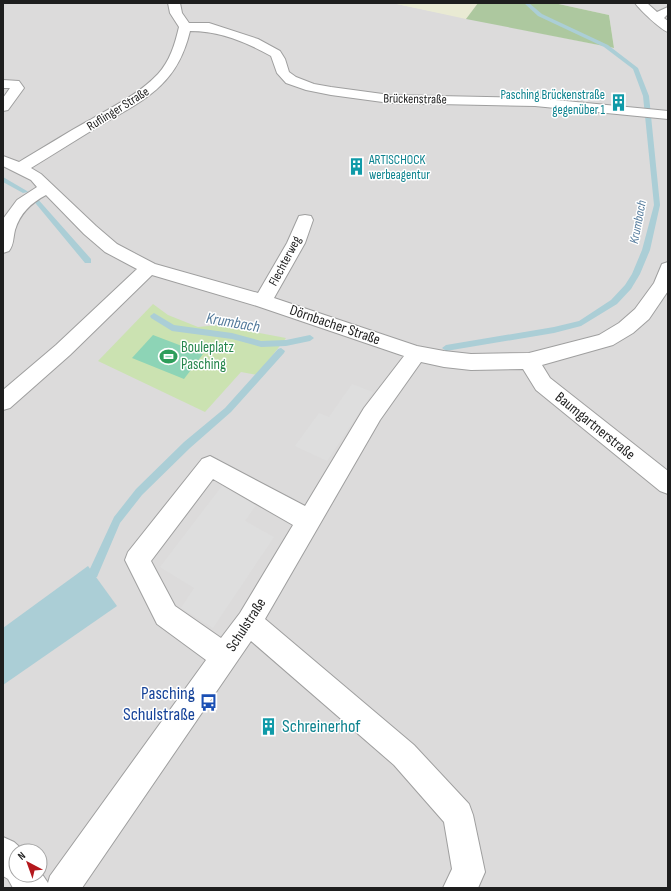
<svg xmlns="http://www.w3.org/2000/svg" width="671" height="891" viewBox="0 0 671 891" font-family="'Sofia Sans Condensed',sans-serif">
  <style>
    .residential { fill: #dcdbdb; fill-rule: evenodd }
    .farmland { fill: #e9ead3 }
    .grass { fill: #cbe2b1 }
    .forest { fill: #adc89f }
    .pitch { fill: #8dd4b6 }
    .parking { fill: #dedede }
    .water { fill: #abced6 }
    .lines { fill: none; stroke-linecap: round; stroke-linejoin: round }
    .stream { fill: #abced6; fill-rule: evenodd }
    .minor-casing { stroke: #9f9f9f; stroke-width: 2 }
    .minor { fill: #fff; fill-rule: evenodd }
    .labels { text-anchor: middle; dominant-baseline: central; stroke-width: 3; stroke-linejoin: round; paint-order: stroke }
    .far-culture-label { font-size: 13px; fill: #0d838f; stroke: #fff; text-anchor: end }
    .far-street-label { font-size: 13px; fill: #1e1e1e; stroke: #fff }
    .far-water-label { font-size: 13px; font-style: italic; fill: #537a9b; stroke: #fff }
    .street-label { font-size: 15px; fill: #1e1e1e; stroke: #fff }
    .leisure-label { font-size: 15px; fill: #27864d; stroke: #fff; text-anchor: start }
    .water-label { font-size: 16px; font-style: italic; fill: #537a9b; stroke: #fff }
    .near-transit-label { font-size: 18px; fill: #164399; stroke: #fff; text-anchor: end }
    .near-culture-label { font-size: 18px; fill: #0d838f; stroke: #fff; text-anchor: start }
  </style>
  <rect width="100%" height="100%" fill="#eeebe6"/>
  <path class="residential" d="M3,3H392L614,48L609,15L554,3H668V888H3ZM16,851H40V875H16Z"/>
  <path class="farmland" d="M392,3H478L466,19Z"/>
  <path class="grass" d="M153,304L168,315L198,327L218,325L286,338L257,375L241,372L205,412L98,361Z"/>
  <path class="forest" d="M478,3H554L609,15L614,48L466,19Z"/>
  <path class="pitch" d="M153,335L203,354L184,379L132,358Z"/>
  <path class="parking" d="M352,384L373,392L327,461L295,446L319,413L329,417Z
    M222,486L256,505L245,521L274,537L213,628L181,608L194,588L160,567Z"/>
  <path class="water" d="M88,566L117,606L3,685V628Z"/>
  <g class="lines">
    <path class="stream" d="M524,3H529L542,14L608,45L638,68L649,96L660,205L650,250L640,274L631,289L617,304L581,326L554,333L446,351L442,348L446,345L554,327L579,321L611,300L625,285L632,274L642,250L654,205L643,96L633,69L604,47L538,16Z
      M3,177L27,191L28,192L23,193L3,182Z
      M34,196L36,197L91,259V263H85L32,199L31,198Z
      M154,313L174,325L232,333L261,341L286,340L310,335L314,338L310,341L286,346L261,347L232,339L172,331L151,318L150,316Z
      M281,348L285,351L284,353L231,412L190,448L142,495L120,523L97,577L93,578L89,577L88,573L114,517L136,489L184,442L225,408L278,349Z"/>
    <defs>
      <path id="minor" d="M168,3H180L182,13L189,23H209L258,39L280,51L285,59L289,72L296,77L314,84L331,87L390,95L535,98L668,111V119L535,106L390,103L331,95L306,90L286,83L277,73L271,56C246,42 220,31 190,31C177,86 144,100 99,126C76,140 54,154 31,168L41,174L96,226L117,244L155,264L258,293L287,243L299,216L305,215L311,216L313,220L305,243L274,298L417,346L444,351L471,354L529,353L599,335L619,323L635,309L654,283L662,264L668,262V291L649,319L633,333L613,345L542,365L550,378L668,471V494L660,491L536,390L523,369L471,370L444,367L421,362L380,420L265,619L414,745L469,804L473,815L485,872L478,888H443L452,869L444,822L394,765L251,641L82,888H13L8,879L3,876V837L14,842L24,851H16V875H40V871L48,883L50,876L206,660L157,624L125,560L128,552L202,459L210,456L305,506L364,408L404,356L257,306L152,275L70,355L10,408L3,410V390L56,345L137,269L105,252L84,234L46,195C31,203 20,213 15,230C13,238 14,244 9,251L3,253V219L17,200L37,187L31,180L3,166V156L19,162C43,148 66,133 90,120C114,106 139,94 158,74C170,61 175,44 179,27L170,13ZM213,479L293,525L240,613L221,638L175,606L151,561Z
        M635,3H647L657,12L668,7V14L664,18L668,21V32C661,30 640,10 635,3Z
        M3,80L19,81L24,88L8,110L3,111V98L10,88H3Z"/>
    </defs>
    <use href="#minor" class="minor-casing"/>
    <use href="#minor" class="minor"/>
  </g>
  <defs>
    <symbol id="building-bare" viewBox="-9 -9 18 18"><path d="M-4-6H4V6H1V3H-1V6H-4ZM-2.5-4.3h1.7v1.8h-1.7ZM.8-4.3h1.7v1.8H.8ZM-2.5-1h1.7V.8h-1.7ZM.8-1h1.7V.8H.8Z" fill="#0f9aa8" stroke="#fff" stroke-width="2.5" paint-order="stroke"/></symbol>
    <symbol id="stadium-bare" viewBox="-9 -9 18 18"><path d="M0-5a6.5 5 0 1 0 0 10a6.5 5 0 1 0 0-10ZM-3.5-1.8h7v3.6h-7Z" fill="#2e9e5b" stroke="#fff" stroke-width="2.5" paint-order="stroke"/></symbol>
    <symbol id="bus-bare" viewBox="-9 -9 18 18"><path d="M-5-6H5V4H4V6H2V4H-2V6H-4V4H-5ZM-3.5-4V0h7V-4ZM-3.5 1.2v1.5H-2V1.2ZM2 1.2v1.5H3.5V1.2Z" fill="#1a4fb4" stroke="#fff" stroke-width="2.5" paint-order="stroke"/></symbol>
  </defs>
  <g fill-rule="evenodd">
    <use href="#building-bare" x="606" y="90" width="25" height="25"/>
    <use href="#building-bare" x="344" y="154" width="25" height="25"/>
    <use href="#stadium-bare" x="156" y="344" width="25" height="25"/>
    <use href="#bus-bare" x="196" y="690" width="25" height="25"/>
    <use href="#building-bare" x="256" y="714" width="25" height="25"/>
  </g>
  <g class="labels">
    <g class="far-culture-label">
      <text x="605" y="95">Pasching Brückenstraße<tspan x="605" dy="15">gegenüber 1</tspan></text>
      <text x="369" y="160" text-anchor="start">ARTISCHOCK<tspan x="369" dy="15">werbeagentur</tspan></text>
    </g>
    <g class="far-street-label">
      <text transform="translate(415 99) rotate(1)">Brückenstraße</text>
      <text transform="translate(118 109) rotate(-32)">Ruflinger Straße</text>
      <text transform="translate(285 261) rotate(-62)">Flechterweg</text>
    </g>
    <g class="far-water-label">
      <text transform="translate(638 222) rotate(-79)">Krumbach</text>
    </g>
    <g class="street-label">
      <text transform="translate(335 325) rotate(19)">Dörnbacher Straße</text>
      <text transform="translate(595 426) rotate(39)">Baumgartnerstraße</text>
      <text transform="translate(246 625) rotate(-57)">Schulstraße</text>
    </g>
    <g class="leisure-label">
      <text x="181" y="347">Bouleplatz<tspan x="181" dy="17">Pasching</tspan></text>
    </g>
    <g class="water-label">
      <text transform="translate(233 323) rotate(10)">Krumbach</text>
    </g>
    <g class="near-transit-label">
      <text x="195" y="693">Pasching<tspan x="195" dy="21">Schulstraße</tspan></text>
    </g>
    <g class="near-culture-label">
      <text x="282" y="726">Schreinerhof</text>
    </g>
  </g>
  <rect width="671" height="891" fill="none" stroke="#1e1e1e" stroke-width="8"/>
  <g transform="translate(28 863) rotate(319)"><circle r="19" fill="#ffffff" stroke="#a5a5a5"/>
  <path d="M0-3L7 15L0 10L-7 15Z" fill="#b4181d"/>
  <text y="-6" font-size="11" font-weight="bold" text-anchor="middle" fill="#1e1e1e">N</text>
  </g>
</svg>
